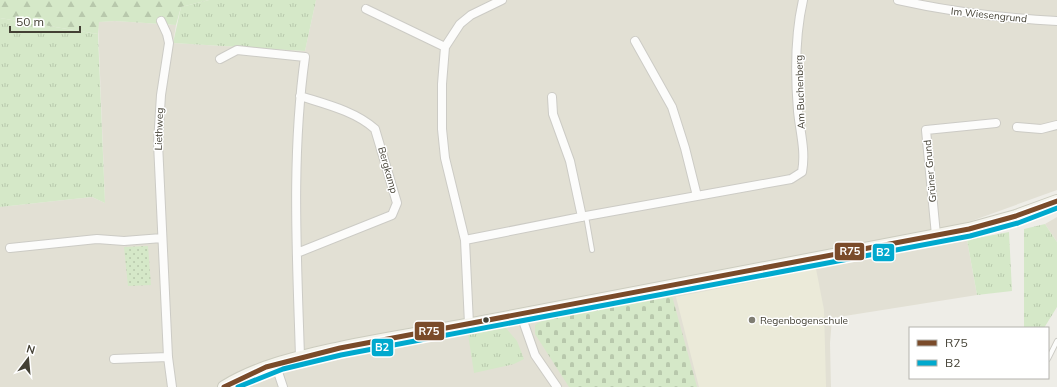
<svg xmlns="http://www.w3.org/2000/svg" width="1057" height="387" viewBox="0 0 1057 387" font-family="Mulish,sans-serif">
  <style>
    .residential { fill: #e2e0d4 }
    .education { fill: #ebead9 }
    .grass { fill: url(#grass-tufts) }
    .forest { fill: url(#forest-firs) }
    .cemetery { fill: url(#cemetery-stones) }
    .park { fill: url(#park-dots) }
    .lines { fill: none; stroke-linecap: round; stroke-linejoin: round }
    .service-casing { stroke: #cccbc5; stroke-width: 6 }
    .minor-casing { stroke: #cccbc5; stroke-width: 10 }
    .secondary-casing { stroke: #ccccbf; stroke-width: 14 }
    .service { stroke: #fcfcfb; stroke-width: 4 }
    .minor { stroke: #fcfcfb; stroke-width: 8 }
    .secondary { stroke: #f5f4ed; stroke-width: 12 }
    .bus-1-casing { stroke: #fff; stroke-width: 8 }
    .bus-2-casing { stroke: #fff; stroke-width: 8 }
    .bus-1 { stroke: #7a4b2a; stroke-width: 5 }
    .bus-2 { stroke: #00a9ce; stroke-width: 5 }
    .bus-dot { fill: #434034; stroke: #fff; stroke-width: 1.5 }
    .poi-dot { fill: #7f7d73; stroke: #fff; stroke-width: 1.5 }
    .labels { text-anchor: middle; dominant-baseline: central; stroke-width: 3; stroke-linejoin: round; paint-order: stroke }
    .street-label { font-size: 10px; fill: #434034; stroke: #fff }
    .poi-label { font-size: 10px; fill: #434034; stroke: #fff; text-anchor: start }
    .line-badge { stroke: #fff; stroke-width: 1.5 }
    .badge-label { font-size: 11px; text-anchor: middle; font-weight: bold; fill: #fff }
  </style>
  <defs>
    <pattern id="grass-tufts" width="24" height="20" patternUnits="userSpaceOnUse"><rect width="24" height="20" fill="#d5e8c8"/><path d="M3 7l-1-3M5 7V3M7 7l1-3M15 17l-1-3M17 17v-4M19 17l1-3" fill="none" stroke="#b8c8ac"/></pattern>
    <pattern id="forest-firs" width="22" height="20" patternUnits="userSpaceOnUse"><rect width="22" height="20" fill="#d5e8c8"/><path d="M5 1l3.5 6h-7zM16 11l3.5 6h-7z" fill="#b8c8ac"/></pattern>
    <pattern id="cemetery-stones" width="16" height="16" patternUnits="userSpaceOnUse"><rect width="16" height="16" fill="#d5e8c8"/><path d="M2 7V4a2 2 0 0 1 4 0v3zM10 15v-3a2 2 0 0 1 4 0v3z" fill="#b8c8ac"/></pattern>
    <pattern id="park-dots" width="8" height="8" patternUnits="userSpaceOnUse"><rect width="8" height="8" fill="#d5e8c8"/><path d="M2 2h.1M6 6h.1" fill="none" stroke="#b8c8ac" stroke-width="1.8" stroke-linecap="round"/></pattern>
  </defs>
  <rect width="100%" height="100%" fill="#eeede7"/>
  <path class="residential" d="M316,0H1057V190L966,223L967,240L977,295L832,318L830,343L831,387H0V207L92,197L105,203L98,22L115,21L176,25L173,43L305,51Z
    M1057,217V242L1045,224Z"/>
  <path class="education" d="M816,269L824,310L826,387H699L676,297Z"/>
  <path class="grass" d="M209,0H316L305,51L173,43L181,7Z
    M0,18L98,34L105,203L92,197L0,207Z
    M1045,224L1057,242V307L1044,328H1024V229Z
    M1009,232L1012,291L977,295L967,240Z
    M505,327L517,341L524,359L514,364L474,373L468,334Z"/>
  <path class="forest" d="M0,0H209L181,7L176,25L115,21L99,22L98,34L0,18Z"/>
  <path class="cemetery" d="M672,296L697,387H569L535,334V325L544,319Z"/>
  <path class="park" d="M148,246L151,285L128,286L124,247Z"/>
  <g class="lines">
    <defs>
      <path id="service" d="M586,216L592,250
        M1048,359L1057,341"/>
      <path id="minor" d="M898,0C951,12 1003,18 1057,21
        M366,9L445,47
        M161,21L167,34L169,43L161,95L158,143L168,357L172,387
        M635,41L672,107L685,148L697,196
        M220,59L237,50L305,57C291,156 297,257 300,357
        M552,97L553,114L570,161L582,217
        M1017,127L1041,129L1057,125
        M936,235L926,130L996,123
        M465,240L586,216L791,179L802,172C806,151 800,132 798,111C795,75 795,35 803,0
        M10,248L97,239L124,241L162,238
        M297,253L392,215L397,203L375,129C355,111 325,104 300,96
        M521,315L535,355L557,387
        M469,324L465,240L445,158L442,129V84L445,47L460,24L471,15L502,0
        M114,359L168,357
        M275,363L283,387"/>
      <path id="secondary" d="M224,387C260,365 300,357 340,348C388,338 435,331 483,322C645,291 807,260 969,229L1016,216L1057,201"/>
    </defs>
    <use href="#service" class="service-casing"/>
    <use href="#minor" class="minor-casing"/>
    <use href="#secondary" class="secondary-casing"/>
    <use href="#service" class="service"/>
    <use href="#minor" class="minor"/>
    <use href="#secondary" class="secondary"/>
    <defs>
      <path id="bus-1" d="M224,387L266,367L340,348L969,229L1016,216L1057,201"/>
      <path id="bus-2" d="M238,387L283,369L341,355L970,236L1018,223L1057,208"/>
    </defs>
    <use href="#bus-1" class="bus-1-casing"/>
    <use href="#bus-2" class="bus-2-casing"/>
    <use href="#bus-1" class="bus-1"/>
    <use href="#bus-2" class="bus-2"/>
  </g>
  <circle class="bus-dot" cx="486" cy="320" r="3.5"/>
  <circle class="poi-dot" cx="752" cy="320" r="4"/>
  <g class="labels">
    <g class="street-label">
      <text transform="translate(989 15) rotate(6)">Im Wiesengrund</text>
      <text transform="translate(800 92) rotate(-92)">Am Buchenberg</text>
      <text transform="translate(159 129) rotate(-88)">Liethweg</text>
      <text transform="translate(388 170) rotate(74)">Bergkamp</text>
      <text transform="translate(930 171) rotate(-95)">Grüner Grund</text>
    </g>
    <g class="poi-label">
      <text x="760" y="320">Regenbogenschule</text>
    </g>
  </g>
  <g class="line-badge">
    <rect x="834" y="242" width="31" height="19" rx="4" fill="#7a4b2a"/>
    <rect x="872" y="243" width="23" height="19" rx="4" fill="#00a9ce"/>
    <rect x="414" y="321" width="31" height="20" rx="4" fill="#7a4b2a"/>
    <rect x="371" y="338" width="23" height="19" rx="4" fill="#00a9ce"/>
  </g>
  <g class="badge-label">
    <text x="850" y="255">R75</text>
    <text x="883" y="256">B2</text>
    <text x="429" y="335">R75</text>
    <text x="382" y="351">B2</text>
  </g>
  <rect x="909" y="327" width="140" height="52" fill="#ffffff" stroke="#b4b3ae"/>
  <rect x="917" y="340" width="20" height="6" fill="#7a4b2a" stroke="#b4b3ae"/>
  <text x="945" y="347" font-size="12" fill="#434034">R75</text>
  <rect x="917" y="360" width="20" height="6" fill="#00a9ce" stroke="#b4b3ae"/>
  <text x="945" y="367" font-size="12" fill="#434034">B2</text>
  <g transform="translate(28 359) rotate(16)" stroke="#ffffff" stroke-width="3" paint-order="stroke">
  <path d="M0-3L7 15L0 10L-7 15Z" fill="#434034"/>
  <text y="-6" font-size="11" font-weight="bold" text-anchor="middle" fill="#434034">N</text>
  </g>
  <path d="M10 26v6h70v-6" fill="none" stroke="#434034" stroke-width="2"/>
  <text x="16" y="26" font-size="12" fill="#434034" stroke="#ffffff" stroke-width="3" paint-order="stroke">50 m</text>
</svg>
